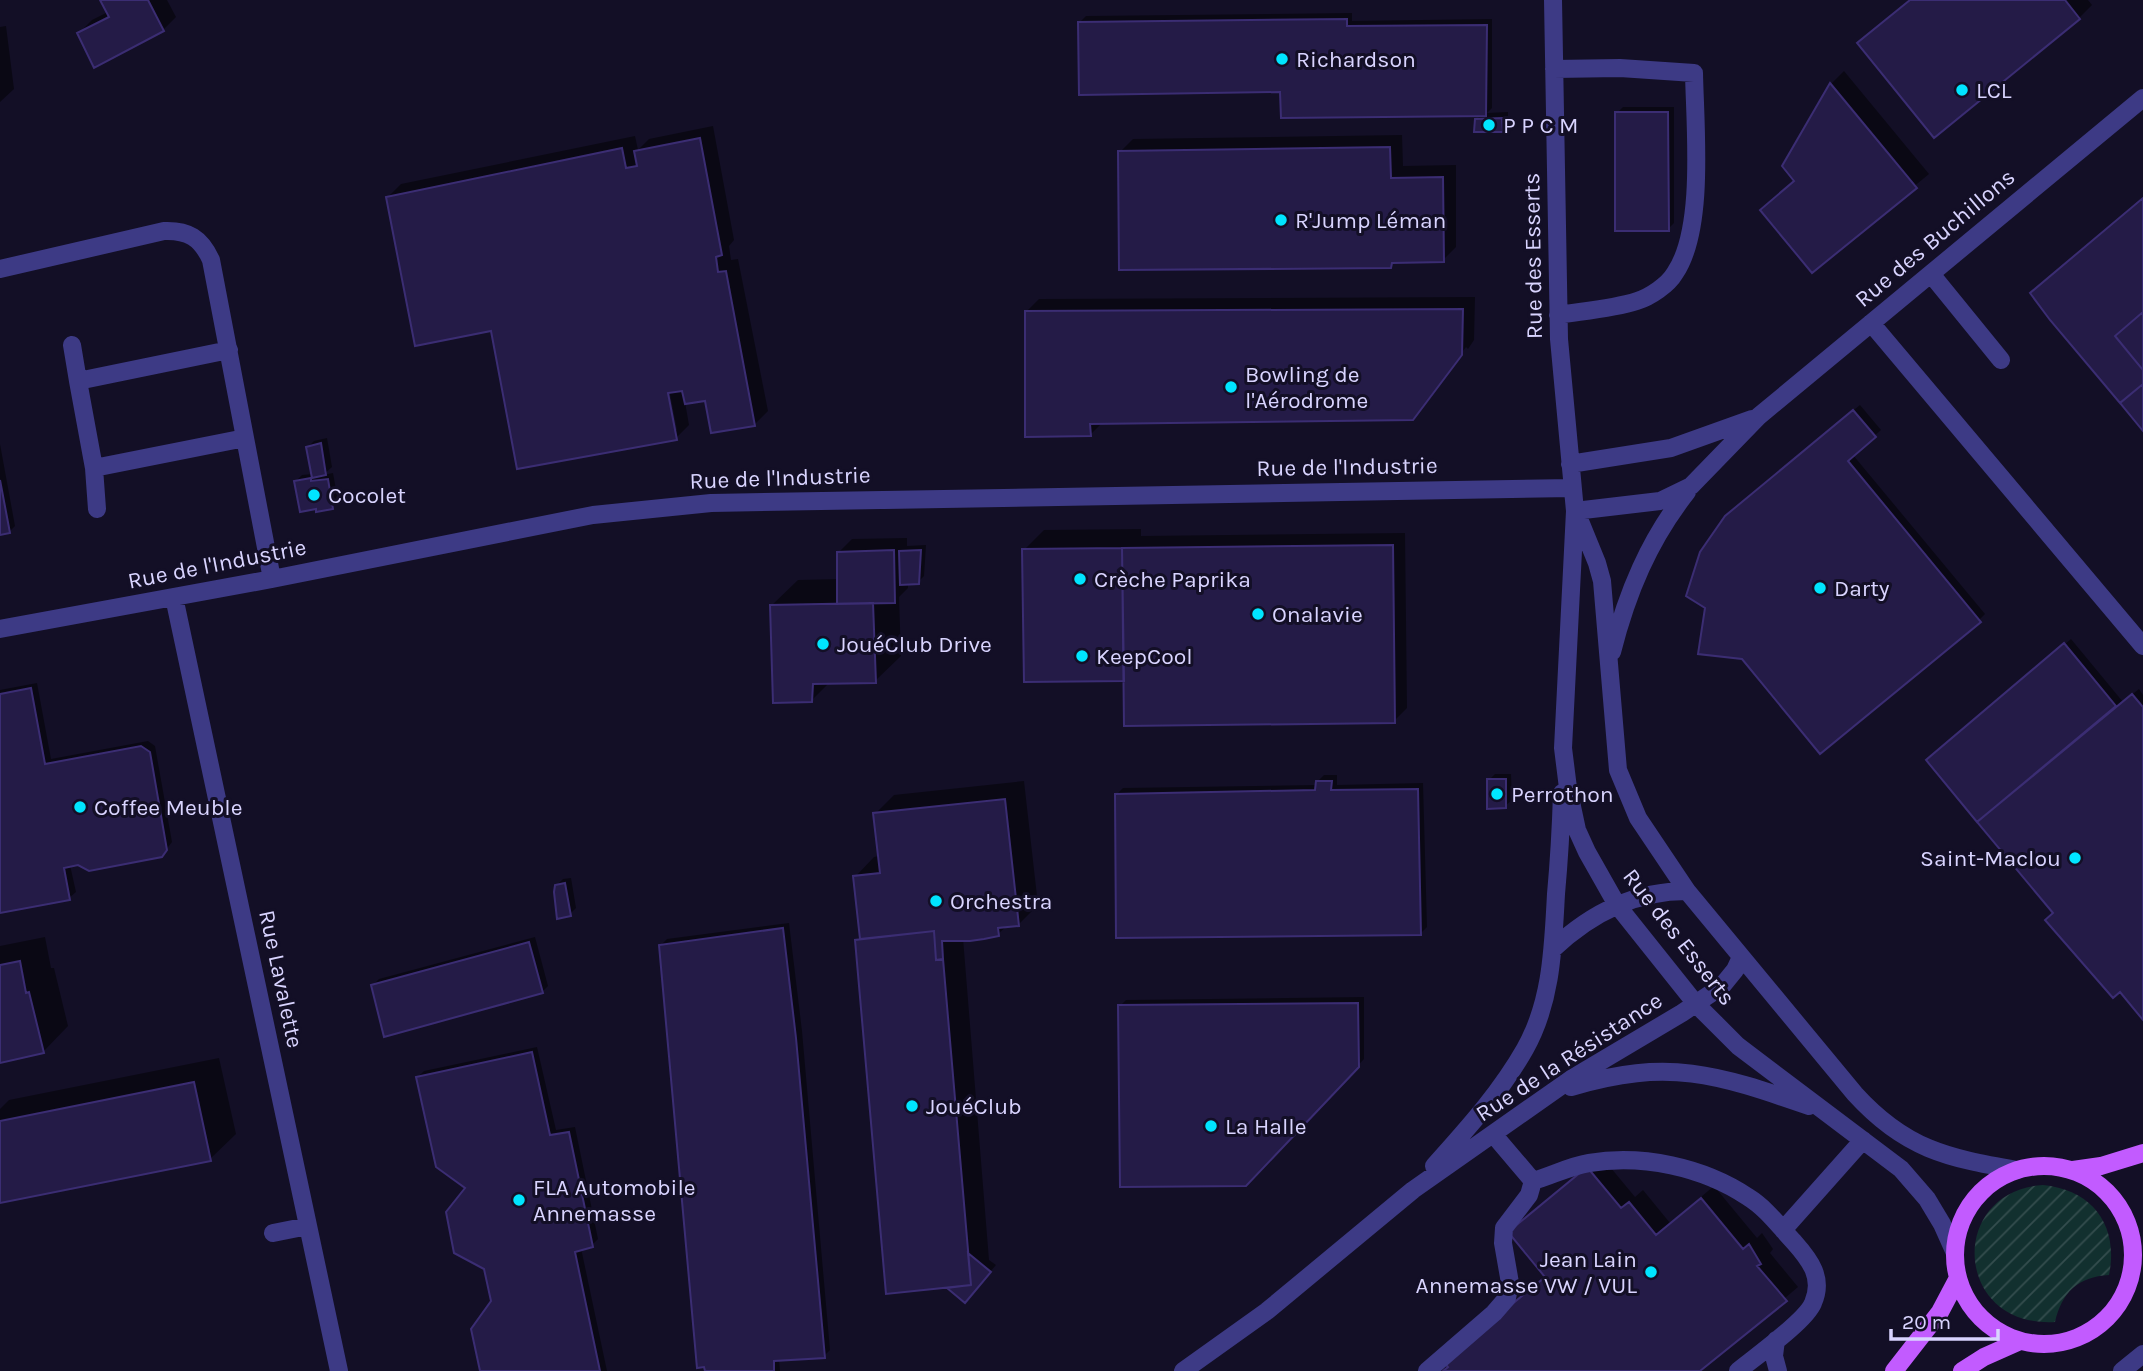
<svg xmlns="http://www.w3.org/2000/svg" width="2143" height="1371" viewBox="0 0 2143 1371" font-family="Karla,sans-serif">
  <style>
    .garden { fill: url(#garden-furrows) }
    .shadow { fill: #0007; fill-rule: evenodd }
    .building { fill: #241b47; stroke: #3b2d73; stroke-width: 2 }
    .lines { fill: none; stroke-linecap: round; stroke-linejoin: round }
    .minor { stroke: #3d3a85; stroke-width: 18 }
    .major { stroke: #c25bff; stroke-width: 18 }
    .poi-dot { fill: #00e5ff; stroke: #130f26; stroke-width: 2.5 }
    .labels { text-anchor: middle; dominant-baseline: central; stroke-width: 6; stroke-linejoin: round; paint-order: stroke }
    .poi-label { font-size: 23px; fill: #d9d4ff; stroke: #130f26; text-anchor: start }
    .street-label { font-size: 23px; fill: #d9d4ff; stroke: #130f26 }
  </style>
  <defs>
    <pattern id="garden-furrows" width="10" height="10" patternUnits="userSpaceOnUse" patternTransform="scale(1.75)"><rect width="10" height="10" fill="#12302f"/><path d="M-1 1l2-2M0 10L10 0M9 11l2-2" fill="none" stroke="#344d4e"/></pattern>
  </defs>
  <rect width="100%" height="100%" fill="#130f26"/>
  <path class="garden" d="M2043,1185C2093,1190 2119,1226 2109,1275C2078,1277 2062,1292 2055,1322C1953,1328 1947,1191 2043,1185Z"/>
  <path class="shadow" d="M102,0H167L176,17L163,30L79,33L92,20L108,12Z
    M1909,0H2088L2092,5L2079,18L1859,43Z
    M1352,13V21L1492,19V108L1487,113L1508,112V124L1502,130L1476,120L1481,115L1282,90L1080,22L1086,16Z
    M6,26L14,89L0,102V27Z
    M1844,71L1929,174L1812,271L1762,210L1796,180L1784,166L1831,84Z
    M1623,107H1674V223L1668,229L1617,113Z
    M713,126L734,240L729,246L731,260L738,259L768,411L755,424L707,399L685,402L689,425L676,438L492,329L388,197L401,184L635,136L638,150L649,139ZM668,384L677,430H673L665,385Z
    M1402,135L1403,166L1456,165V247L1443,260L1395,261L1390,266L1120,152L1133,139Z
    M1475,297L1474,340L1468,349L1466,347L1420,407L1103,422L1090,435L1026,312L1039,299Z
    M1860,405L1881,430L1853,455L1985,614L1979,620L1707,607L1688,595L1694,569L1705,546L1726,517L1747,497Z
    M327,438L332,467L323,475L333,473L338,501L332,507H317L296,481L302,475L313,474L308,447L314,441Z
    M0,444L15,526L9,532L0,533Z
    M1141,529V536L1405,533L1407,708L1394,721L1125,679L1024,550L1044,530Z
    M907,538V546L926,545L924,576L918,582L908,583V588L899,597L901,656L875,681L830,682L812,700L772,605L798,580L839,579V552L852,539Z
    M2071,639L2123,702L2139,689L2143,695V1017L1928,760Z
    M37,683L51,759L148,741L155,746L172,842L162,855L70,865L76,892L69,898L0,911V690Z
    M1495,774H1511L1512,800L1505,806L1489,780Z
    M1324,775H1337V785L1423,783L1427,927L1421,933L1117,794L1123,788L1317,785L1318,781Z
    M1024,781L1038,905L1018,925L1007,926L998,934L963,938L989,1260L996,1265L970,1295L949,1288L952,1285L857,941L861,936L855,877L874,857L879,856L875,814L894,795Z
    M571,878L576,908L570,914L557,885L563,879Z
    M789,923L802,1031L830,1350L824,1356L779,1359L780,1371H707L661,945L667,939Z
    M45,937L51,968H54L68,1026L43,1052L0,1061V946Z
    M535,937L548,986L542,992L373,985L379,979Z
    M1364,997V1059L1245,1184L1120,1006L1126,1000Z
    M537,1047L556,1130L575,1127L598,1239L592,1245L581,1248L607,1371H482L493,1301L468,1188L418,1077L424,1071Z
    M219,1058L236,1134L210,1159L0,1201V1109L9,1100Z
    M1601,1156L1635,1197L1643,1190L1670,1223L1714,1186L1757,1238L1762,1233L1773,1249L1770,1253L1798,1287L1699,1371H1443L1449,1366L1458,1348L1546,1276L1510,1232Z"/>
  <path class="building" d="M100,0H148L164,31L94,68L77,33L109,17Z
    M1910,0H2065L2080,19L1934,138L1857,43Z
    M1347,19V26L1487,25L1486,116L1281,118L1280,92L1079,95L1078,22Z
    M1830,83L1917,188L1812,273L1760,210L1794,181L1782,166Z
    M1615,112H1668L1669,231H1615Z
    M1502,118L1503,132H1474L1475,119Z
    M700,138L722,255L716,257L718,272L726,271L755,426L711,433L705,401L685,404L682,391L668,393L677,440L517,469L491,331L415,346L386,197L622,148L626,168L637,166L634,151Z
    M1390,147L1391,178L1443,177L1444,262L1392,263L1391,268L1119,270L1118,151Z
    M2143,198V312L2115,336L2143,370V384L2120,403L2050,320L2030,293Z
    M1463,309L1462,355L1413,420L1090,424L1091,436L1025,437V311Z
    M2143,312V370L2115,336Z
    M2143,384V431L2120,403Z
    M1853,410L1876,437L1848,461L1981,622L1820,754L1742,659L1698,654L1705,608L1686,596L1700,552L1725,516Z
    M321,443L326,475L312,478L306,447Z
    M311,478V481L328,479L333,509L316,512V509L300,512L294,481Z
    M0,480L10,533L0,535Z
    M1393,545L1395,723L1124,726L1122,548Z
    M1122,548L1124,681L1024,682L1022,549Z
    M894,550L895,603L837,604V552Z
    M921,550L919,584L900,585L899,551Z
    M873,603L876,683L813,684L812,702L773,703L770,605Z
    M2064,643L2116,706L1977,822L1926,760Z
    M31,688L45,764L141,746L150,752L167,850L162,857L89,871L78,865L64,868L70,900L0,913V694Z
    M2132,694L2143,707V1020L2120,992L2113,998L2045,920L2053,913L1977,822Z
    M1487,779H1506V808L1487,809Z
    M1316,781H1332L1331,790L1418,789L1421,935L1116,938L1115,794L1315,790Z
    M1005,799L1019,926L998,928L999,936L984,939L970,941H942L943,959L936,960L934,931L860,939L853,876L880,873L873,813Z
    M565,883L571,916L557,919L554,892L555,885Z
    M783,928L796,1038L825,1358L774,1361V1371H705L704,1367L697,1368L659,945Z
    M934,931L936,960L943,959L971,1285L886,1294L855,940Z
    M529,942L543,993L384,1037L371,985Z
    M20,961L26,993L29,992L44,1053L0,1063V965Z
    M1358,1003L1359,1067L1246,1186L1120,1187L1118,1005Z
    M532,1052L550,1135L569,1132L593,1247L575,1252L600,1371H480L471,1329L491,1301L484,1269L454,1253L446,1212L465,1188L436,1167L416,1077Z
    M194,1082L211,1161L0,1203V1121Z
    M1587,1167L1621,1208L1629,1202L1656,1235L1701,1198L1743,1249L1749,1244L1761,1264L1757,1266L1787,1301L1700,1371H1443L1448,1367L1443,1361L1545,1277L1508,1232Z
    M968,1253L991,1272L965,1303L947,1288L971,1285Z"/>
  <g class="lines">
    <path class="minor" d="M1553,0L1559,339L1575,511L1563,748L1568,788L1577,830L1587,852L1617,905L1696,1004L1738,1046L1901,1169L1927,1199L1942,1224L1955,1253
      M1554,69L1620,68L1694,73C1695,127 1705,229 1675,273C1668,285 1650,297 1637,301C1612,309 1583,311 1558,315
      M0,269L164,231C188,230 201,238 211,260L272,579
      M1931,274L2001,360
      M1871,323L2143,646
      M72,345L78,381
      M1570,464L1671,448L1752,419
      M94,468L245,438
      M97,509L94,468L78,381L229,350
      M1575,511L1660,501L1691,486L1759,416L2143,98
      M1577,514L1597,563L1602,581L1618,770L1638,818L1687,891L1855,1094C1905,1149 1947,1158 2017,1170
      M174,597L339,1371
      M0,629L272,579L593,515L711,503L1572,488
      M1612,652C1627,593 1649,540 1687,492
      M1553,949C1590,914 1635,891 1687,891
      M1571,1087C1669,1058 1716,1074 1809,1106
      M1493,1134L1533,1181
      M1434,1166C1467,1129 1500,1093 1525,1049C1552,1001 1553,947 1556,894C1559,861 1561,827 1562,793
      M1533,1181C1551,1176 1570,1166 1589,1163C1642,1154 1703,1167 1748,1197C1766,1208 1779,1226 1794,1242C1810,1260 1824,1278 1813,1303C1806,1321 1755,1357 1738,1371
      M1783,1230L1863,1140
      M273,1233L308,1226
      M1776,1340L1774,1356L1778,1371
      M1183,1371L1267,1311L1413,1190L1571,1079L1682,1013L1722,986L1735,970L1741,957
      M1427,1371L1494,1313L1507,1298L1510,1283L1503,1243L1504,1228L1529,1195L1533,1181
      M2122,1371L2143,1354"/>
    <path class="major" d="M1955 1255a89 89 0 1 1 178 0a89 89 0 1 1-178 0Z
      M2073,1170L2101,1166L2143,1153
      M1894,1371L1940,1312L1958,1278
      M1962,1371L1984,1357L2020,1341"/>
  </g>
  <g class="poi-dot">
    <circle cx="1282" cy="59" r="7"/>
    <circle cx="1962" cy="90" r="7"/>
    <circle cx="1489" cy="125" r="7"/>
    <circle cx="1281" cy="220" r="7"/>
    <circle cx="1231" cy="387" r="7"/>
    <circle cx="314" cy="495" r="7"/>
    <circle cx="1080" cy="579" r="7"/>
    <circle cx="1820" cy="588" r="7"/>
    <circle cx="1258" cy="614" r="7"/>
    <circle cx="823" cy="644" r="7"/>
    <circle cx="1082" cy="656" r="7"/>
    <circle cx="1497" cy="794" r="7"/>
    <circle cx="80" cy="807" r="7"/>
    <circle cx="2075" cy="858" r="7"/>
    <circle cx="936" cy="901" r="7"/>
    <circle cx="912" cy="1106" r="7"/>
    <circle cx="1211" cy="1126" r="7"/>
    <circle cx="519" cy="1200" r="7"/>
    <circle cx="1651" cy="1272" r="7"/>
  </g>
  <g class="labels">
    <g class="poi-label">
      <text x="1296" y="59">Richardson</text>
      <text x="1976" y="90">LCL</text>
      <text x="1503" y="125">P P C M</text>
      <text x="1295" y="220">R'Jump Léman</text>
      <text x="1245" y="374">Bowling de<tspan x="1245" dy="26">l'Aérodrome</tspan></text>
      <text x="328" y="495">Cocolet</text>
      <text x="1094" y="579">Crèche Paprika</text>
      <text x="1834" y="588">Darty</text>
      <text x="1272" y="614">Onalavie</text>
      <text x="837" y="644">JouéClub Drive</text>
      <text x="1096" y="656">KeepCool</text>
      <text x="1511" y="794">Perrothon</text>
      <text x="94" y="807">Coffee Meuble</text>
      <text x="2061" y="858" text-anchor="end">Saint-Maclou</text>
      <text x="950" y="901">Orchestra</text>
      <text x="926" y="1106">JouéClub</text>
      <text x="1225" y="1126">La Halle</text>
      <text x="533" y="1187">FLA Automobile<tspan x="533" dy="26">Annemasse</tspan></text>
      <text x="1637" y="1259" text-anchor="end">Jean Lain<tspan x="1637" dy="26">Annemasse VW / VUL</tspan></text>
    </g>
    <g class="street-label">
      <text transform="translate(1935 238) rotate(-40)">Rue des Buchillons</text>
      <text transform="translate(1533 256) rotate(-91)">Rue des Esserts</text>
      <text transform="translate(1347 467) rotate(-1)">Rue de l'Industrie</text>
      <text transform="translate(780 478) rotate(-2)">Rue de l'Industrie</text>
      <text transform="translate(217 564) rotate(-11)">Rue de l'Industrie</text>
      <text transform="translate(1679 937) rotate(52)">Rue des Esserts</text>
      <text transform="translate(281 979) rotate(78)">Rue Lavalette</text>
      <text transform="translate(1569 1057) rotate(-33)">Rue de la Résistance</text>
    </g>
  </g>
  <path d="M1891 1329v10h107v-10" fill="none" stroke="#d9d4ff" stroke-width="3.5"/>
  <text x="1902" y="1329" font-size="21" fill="#d9d4ff" stroke="#130f26" stroke-width="5" paint-order="stroke">20 m</text>
</svg>
